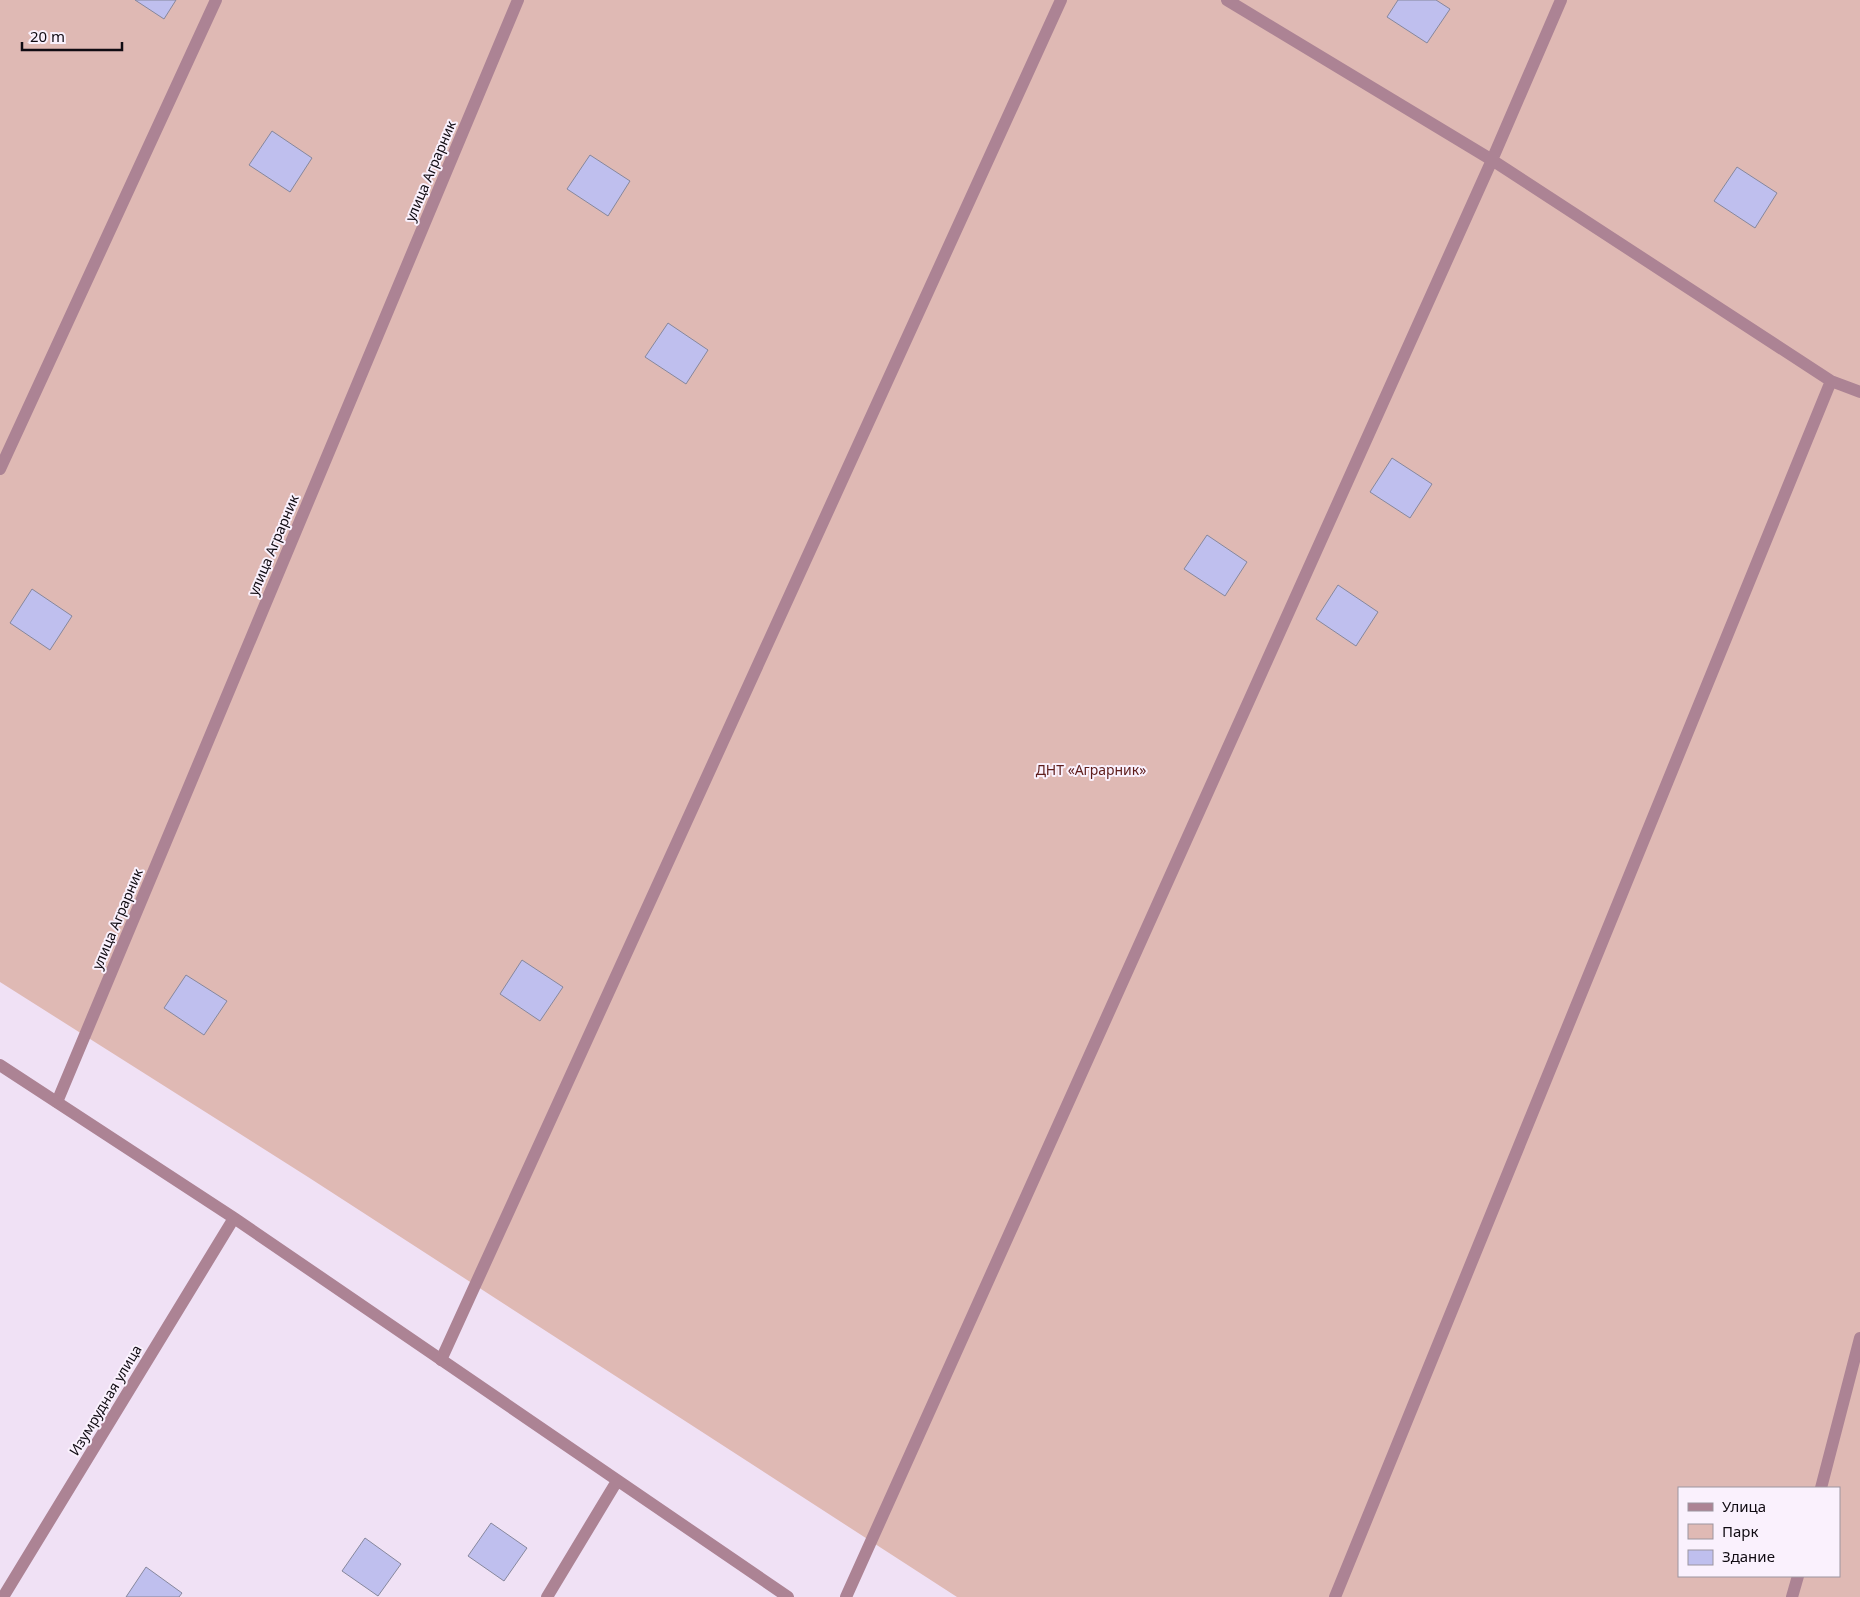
<svg xmlns="http://www.w3.org/2000/svg" width="1860" height="1597" viewBox="0 0 1860 1597" font-family="'Noto Sans',sans-serif">
  <style>
    .green { fill: #dfb9b4; fill-rule: evenodd }
    .building { fill: #bfbfee; stroke: #86879c }
    .lines { fill: none; stroke-linecap: round; stroke-linejoin: round }
    .service { stroke: #ac8394; stroke-width: 12 }
    .minor { stroke: #ac8394; stroke-width: 12 }
    .labels { text-anchor: middle; dominant-baseline: central; stroke-width: 4; stroke-linejoin: round; paint-order: stroke }
    .street-label { font-size: 14px; fill: #100b12; stroke: #faf1fd }
    .park-label { font-size: 14px; fill: #5e1d1b; stroke: #faf1fd }
  </style>
  <rect width="100%" height="100%" fill="#f0e1f5"/>
  <path class="green" d="M0,0H1860V1597H957L308,1177L0,982ZM1679,1488H1839V1576H1679Z"/>
  <path class="building" d="M135,0H176L164,19Z
    M1398,0H1436L1450,9L1427,43L1387,17Z
    M272,131L312,158L290,192L249,165Z
    M590,155L630,181L608,216L567,189Z
    M1737,167L1777,193L1755,228L1714,201Z
    M668,323L708,350L686,384L645,357Z
    M1392,458L1432,484L1410,518L1370,492Z
    M1207,535L1247,562L1225,596L1184,569Z
    M1338,585L1378,612L1356,646L1316,619Z
    M32,589L72,616L50,650L10,623Z
    M522,960L563,987L540,1021L500,994Z
    M186,975L227,1001L204,1035L164,1008Z
    M491,1523L527,1548L504,1581L468,1556Z
    M365,1538L401,1564L378,1596L342,1571Z
    M146,1567L182,1593L179,1597H126Z"/>
  <g class="lines">
    <path class="service" d="M1227,0L1492,160L1831,381L1860,392
      M0,469L216,0
      M57,1102L518,0
      M441,1360L1061,0
      M846,1597L1492,160L1561,0
      M1335,1597L1831,381"/>
    <path class="minor" d="M0,1065L234,1218L788,1597
      M1821,1488L1860,1338
      M3,1597L234,1218
      M547,1597L617,1481
      M1792,1597L1798,1576"/>
  </g>
  <g class="labels">
    <g class="street-label">
      <text transform="translate(430 171) rotate(-67)">улица Аграрник</text>
      <text transform="translate(273 545) rotate(-67)">улица Аграрник</text>
      <text transform="translate(117 919) rotate(-67)">улица Аграрник</text>
      <text transform="translate(105 1400) rotate(-59)">Изумрудная улица</text>
    </g>
    <g class="park-label">
      <text x="1091" y="769">ДНТ «Аграрник»</text>
    </g>
  </g>
  <rect x="1678" y="1487" width="162" height="90" fill="#faf1fd" stroke="#9c959f"/>
  <rect x="1688" y="1503" width="25" height="8" fill="#ac8394" stroke="#9c959f"/>
  <text x="1722" y="1512" font-size="15" fill="#100b12">Улица</text>
  <rect x="1688" y="1524" width="25" height="15" fill="#dfb9b4" stroke="#9c959f"/>
  <text x="1722" y="1537" font-size="15" fill="#100b12">Парк</text>
  <rect x="1688" y="1550" width="25" height="15" fill="#bfbfee" stroke="#9c959f"/>
  <text x="1722" y="1562" font-size="15" fill="#100b12">Здание</text>
  <path d="M22 42v8h100v-8" fill="none" stroke="#100b12" stroke-width="2.5"/>
  <text x="30" y="42" font-size="15" fill="#100b12" stroke="#faf1fd" stroke-width="4" paint-order="stroke">20 m</text>
</svg>
